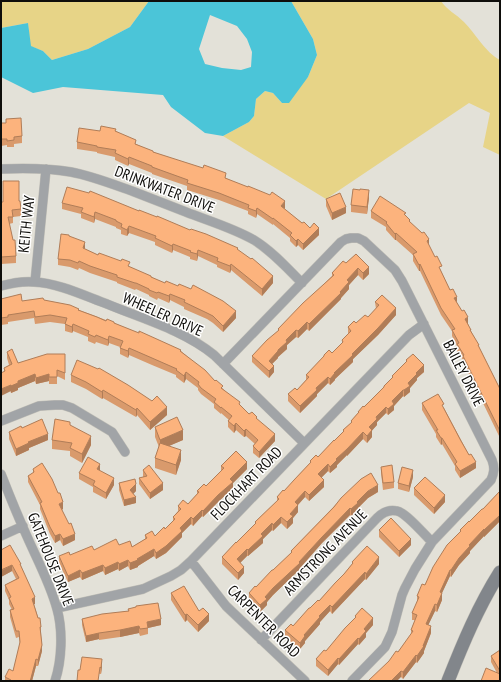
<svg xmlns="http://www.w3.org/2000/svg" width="501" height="682" viewBox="0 0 501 682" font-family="'PT Sans Narrow',sans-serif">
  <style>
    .green { fill: #e7d487 }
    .water { fill: #4bc5d8; fill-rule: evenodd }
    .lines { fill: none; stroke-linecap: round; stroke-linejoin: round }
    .street-casing { stroke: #c1bfb7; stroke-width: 10 }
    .secondary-casing { stroke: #c1bfb7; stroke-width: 14 }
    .street { stroke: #a1a4a7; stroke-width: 9 }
    .secondary { stroke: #82868b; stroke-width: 13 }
    .wall { fill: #d99a6c }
    .shaded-wall { fill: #b07d58 }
    .building { fill: #fcb37d; stroke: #b07d58 }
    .labels { text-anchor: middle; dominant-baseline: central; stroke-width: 3; stroke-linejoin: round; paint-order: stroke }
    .street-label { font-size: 15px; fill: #0f0e0b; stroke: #fff }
  </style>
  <rect width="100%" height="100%" fill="#e3e1d8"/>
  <path class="green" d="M1,1H149L130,27L88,49L52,60L43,51L30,46L28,23L1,28Z
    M291,1H441C447,10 456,14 464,22C475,33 486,53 500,60V155L483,147L490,113L469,103L326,199L223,136L249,122L254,116L256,99L265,91L273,93L282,103L308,77L317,55L313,39Z"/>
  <path class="water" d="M149,1H291L313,39L317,55L308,77L289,103H282L273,93L265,91L256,99L254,116L249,122L223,136L205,133L171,107L163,95L63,87L33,93L1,77V28L28,23L31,46L43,51L52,60L88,49L130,27ZM210,15L237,26L247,39L252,52L251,67L241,70L222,68L205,64L199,49Z"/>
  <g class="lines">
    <defs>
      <path id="street" d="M1,169C25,168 48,168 71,172C92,176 112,184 132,191C150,198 168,205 186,212C209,221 233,228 254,240C272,251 287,268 302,283
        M35,282L46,169
        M1,286C12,283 23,281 34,282C58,283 85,296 107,304C143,319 183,330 214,355L304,443
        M223,364L341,242L346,239L351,238H358L364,241L395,270L402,281L492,460C495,468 494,473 491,480L432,542L415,569L405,588L402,595L392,632L385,647L352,681
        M1,421L39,406L55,405H63L72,408L112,432L125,452
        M1,474C10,497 19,519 29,541C39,563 51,586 57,609C63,630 62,660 55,681
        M1,536L23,526
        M191,561L226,606L305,681
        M57,608L143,589L171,576L181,570L191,561L409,335L424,324
        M261,640L377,518C383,512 389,509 397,511C405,512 425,535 432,542"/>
      <path id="secondary" d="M448,681C463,643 478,607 500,572"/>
    </defs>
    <use href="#street" class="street-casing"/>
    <use href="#secondary" class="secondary-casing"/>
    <use href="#street" class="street"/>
    <use href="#secondary" class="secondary"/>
  </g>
  <path class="wall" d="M1,123L22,136V143L14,144V147H7V145L1,146Z
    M100,131H116L136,144L153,152L226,178L285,208L284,209L302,223L310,228L319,235L303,250L298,245L296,247L290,241V238L273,224V225L257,214L256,218L248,214V211L219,200L187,190V186L152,174V173L129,164L128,166L115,160V157L97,153V152L77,149V142Z
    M360,190L369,197L367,214L351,212V205Z
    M326,199L346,213L332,220L326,206Z
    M19,201L21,209V216L13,217V223L9,224L16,256V263L1,264V202Z
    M62,203L139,211L238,250L273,283L262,296L231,270L230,273L217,267V265L198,256L197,261L190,259V257L173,250L172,253L155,245V242L129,233L127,236L121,234V230L116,228V227L95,219L94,223L81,218V214L62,209Z
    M371,211L406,216L410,222L429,246L450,290L468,324L471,331L500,389V438L463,362V360L457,351V346L452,336V331L441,315L420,271H419L413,261V255L396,240H395L386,230V227L371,218Z
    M85,249L98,255L130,267L151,277L236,318L223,332L213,323L207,319L184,309V307L170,300L169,303L158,298L157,300L149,296V295L136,289L135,290L117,283V282L90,273L79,268L78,270L70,267L58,265V259Z
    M356,254L369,274L363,280L358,275L349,285V289L341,298V299L309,331L307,329L298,338L296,337L287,345V349L278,357V358L272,364L274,372L269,378L252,362V356L278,331V329L332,276V273L346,263Z
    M1,299L22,301L44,300L79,310L114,323L181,351L215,381L249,414L257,419L275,441L259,458L253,453V446L255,444L246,436L244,437L236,430L234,433L228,427V421L229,420L221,413V414L214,408V404L201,394L198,390V388L186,379L184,383L176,377V375L152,365L129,355L128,358L120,354V347L109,343L108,346L96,342L95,344L88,341V337L73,331L72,333L65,331V324L50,322L35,324L34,318L8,322V324L1,325Z
    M375,302L396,315L378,335L353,359V362L335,379V380L330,385L328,383L317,394V396L300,413L288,401V394L297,390L306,380V375L324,357V355L332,353L342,343V340L348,334V327L368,317L376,309Z
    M7,352L18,363L65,354V380L57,376V384H49V381L36,384L35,381L18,388V390L11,393L4,371V368L9,365L7,358Z
    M406,360L424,372L417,378V380L410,388V392L404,397L403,396L394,406V410L388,415L386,413L377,422V425L372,430V437L367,443L363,439L347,456V455L337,465V467L330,473L328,471L321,478L324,487L309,501L305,497L298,505V512L293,518V523L287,529L281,523L273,531L272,530L263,539V543L248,556H247L240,563L244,573L238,580L222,564V557L255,525V522L277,501V497L284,491L294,481V480L310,463V461L318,457L343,432V430L351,423V421L358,413V412L384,388V386L392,378V376L406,362Z
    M71,375L167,415L150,430L137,415L136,417L103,398L102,399L86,389L71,382Z
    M422,403L444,408L476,468L460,478L455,470V466L442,444L441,445L436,437V434L422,410Z
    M70,426L91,445L82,463L70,456V451L52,449V440Z
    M155,427L183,440L168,446L181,460L176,475L155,468V458L159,447L155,437Z
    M22,428L48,440L29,448V450L16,456L9,439V432Z
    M221,466L247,469L233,483V488L218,502L203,517L202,516L193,526L191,524L182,533V537L166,553L156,559L154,556L138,566V567L130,570L128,566L119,571L118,569L105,575L103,571L82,580L80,577L68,582L59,563V556L70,555L94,550L119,545L132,547L145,539V535L155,536L165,529L173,521V517L178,511V506L188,504L197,494V491L206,486L221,471Z
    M381,467L394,482V488L383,490L381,473Z
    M33,469L63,509L62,510L75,540L63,546L60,540L55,543L50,534L40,509V505L28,482V476L33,473Z
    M143,470L163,490L150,499L139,484V478L143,477Z
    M100,471L114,485L106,499L93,492V487L79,479V473Z
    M413,477L409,492L398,489V483Z
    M119,483L136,491L133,494L136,503L124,506L119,490Z
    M414,488L445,502L434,514L414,495Z
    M500,491L499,523V522L484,537V536L470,551V553L459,565L451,577L450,576L442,593V600L437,612L435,611L428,625L431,633L424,651V653L417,663L416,662L403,679L401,677L398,652L411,635V630L415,620H412V613L417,603V596L460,532V530L483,509Z
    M378,492L368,498L358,508V510L351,516L350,515L322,543L300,568V569L273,595L267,602V605L260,612L249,599V593L256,587L291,553V551L341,499V498Z
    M379,530L411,545L399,557L379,537Z
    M1,550L21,567L35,604H34L41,627V633L42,651L38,666H36L32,681H5V677L13,671L20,645L19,637L16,638L10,617V610H12L9,604V600L5,591V585L16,579L12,571L1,577Z
    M352,562L379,564L366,580L365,579L332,614L330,611L320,622V624L305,641V643L300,649L285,637V630L293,626L319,601L344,574L352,564Z
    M171,593L199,611L209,621L198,632L187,620L185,622L171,600Z
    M128,609L161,625L148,628V634L140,636L139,633L120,637L99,640V639L86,642L82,625V619L128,611Z
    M355,616L373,625L366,633V637L359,645L358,644L339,665L338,664L328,676L316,666V659L326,651L355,618Z
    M500,650V681L497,673L491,662V656Z
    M102,666L101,674L78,670Z"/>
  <path class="shaded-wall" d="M129,157V164L128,166V159Z
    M369,190V197L367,214V207Z
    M285,201V208L281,213V206Z
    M346,207V213L332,220V213Z
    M257,208V214L256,218V211Z
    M95,212V219L94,223V217Z
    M129,226V233L127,236V230Z
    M319,228V235L303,250V244Z
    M396,233V240H395V234Z
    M298,239V245L296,247V241Z
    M429,239V246L427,241Z
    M85,242V248L83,255V248Z
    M173,244V250L172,253V246Z
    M198,250V256L197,261V254Z
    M231,264V270L230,273V266Z
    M420,264V271H419V265Z
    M369,267V274L363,280V273Z
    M358,268V275L349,285V289L341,298V299L309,331V324L340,292L347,280Z
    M273,276V283L262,296V289Z
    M170,294V300L169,303V296Z
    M457,297V303L454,298Z
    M396,308V315L378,335L353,359V362L335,379V380L330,385V379L334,373Z
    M236,311V318L223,332V326Z
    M468,317V324L465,326V319Z
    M307,322V329L298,338V331Z
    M73,324V331L72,333V327Z
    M296,330V337L287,345V349L278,357V358L269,367V361L286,340Z
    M109,336V343L108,346V340Z
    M129,348V355L128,358V351Z
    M424,365V372L417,378V380L410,388V392L404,397V390L408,383L416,373Z
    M274,366V372L269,378V371Z
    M186,372V379L184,383V376Z
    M35,374V381L18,388V390L11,393V386L18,381Z
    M49,374V381L36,384V378Z
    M328,377V383L317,394V396L300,413V406L316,388Z
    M11,385V391L1,396V389Z
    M103,390V398L102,399V392Z
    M403,390V396L394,406V410L388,415V409L392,401Z
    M167,407V415L150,430V422Z
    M386,407V413L377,422V425L369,434V427L376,417Z
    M137,408V415L136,417V410Z
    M236,423V430L234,433V426Z
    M246,429V436L244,437V431Z
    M183,430V440L160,450V440Z
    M372,430V437L367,443V436Z
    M363,432V439L347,456V449Z
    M48,434V440L29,448V450L16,456V449L28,442Z
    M275,434V441L259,458V452Z
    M91,436V445L82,463V454Z
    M441,438H442V444L441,445Z
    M347,449V455L337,465V467L330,473V467L336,459Z
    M181,450V460L176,475V465Z
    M247,462V469L233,483V488L218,502L203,517V511L230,479Z
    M476,462V468L460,478V471Z
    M100,464V470L97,476V469Z
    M328,464V471L318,481V474Z
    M413,470V477L409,492V486Z
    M114,478V485L106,499V493Z
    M324,480V487L309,501V495Z
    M163,483V490L150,499V493Z
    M136,484V491L130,497V490Z
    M378,485V492L368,498L358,508V510L351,516V509L357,502L368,491Z
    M305,491V497L295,508V502Z
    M445,495V502L434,514V508Z
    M136,497V503L124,506V500Z
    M63,502V509L59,510V504Z
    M298,505V512L293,518V523L287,529V522L290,514Z
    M350,508V515L322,543L300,568V569L273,595L267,602V605L260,612V605L265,597L273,588L299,562L322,537Z
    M202,510V516L193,526V519Z
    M499,516V522L484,537V530Z
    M191,517V524L182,533V537L166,553L156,559V553Z
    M281,517V523L273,531V525Z
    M272,523V530L263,539V543L248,556V550L261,534Z
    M484,529V536L470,551V553L459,565L451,577V570L459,558L469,545Z
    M60,534V540L55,543V536Z
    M75,534V540L63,546V539Z
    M411,539V545L399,557V551Z
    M154,549V556L138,566V567L130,570V563Z
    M247,549V556L237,566V559Z
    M379,557V564L366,580V574Z
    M128,560V566L119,571V564Z
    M118,562V569L105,575V568Z
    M12,565V571L1,577V571Z
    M103,565V571L82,580V573Z
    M244,567V573L238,580V573Z
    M80,570V577L68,582V576Z
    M450,570V576L442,593V600L437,612V605L440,592Z
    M365,572V579L332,614V607Z
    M35,597V604L32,605V599Z
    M435,604V611L426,630V624Z
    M330,605V611L320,622V624L305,641V643L300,649V643L304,635L319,616Z
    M187,614V620L185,622V615Z
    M209,614V621L198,632V625Z
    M373,618V625L366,633V637L359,645V639L364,629Z
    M161,619V625L148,628L147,622Z
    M139,626V633L120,637V630Z
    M431,626V633L424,651V653L417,663V656L423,646Z
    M99,633V639L86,642V636Z
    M358,638V644L339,665V659Z
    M42,645V651L38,666V660Z
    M416,655V662L403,679V672Z
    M338,658V664L328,676V670Z
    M36,659V666L32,681H30Z
    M102,659V666L101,674V668Z
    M401,671V677L397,681H391Z"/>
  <path class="building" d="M21,118L22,136L14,137V140L7,141V139H1V123H6V119Z
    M101,126L116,129L115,131L136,140L135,144L153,151V152L203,168L204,165L226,173L225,178L248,187V186L270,195L272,192L285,201L281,206L302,223L304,222L310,228L314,223L319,228L303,244L298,239L296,241L290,235L292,233L273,218V219L257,208L256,211L248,208L249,205L219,193L187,183L188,180L152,167V166L129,157L128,159L115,153L116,150L97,147V146L77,142L79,128L100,131Z
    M3,181H19V201H20L21,209L12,210L13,217H8L13,240H15L16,256L1,257V202H3Z
    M67,187L89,193L90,191L139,211V210L157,217V216L190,230L191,229L206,234L238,248L237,249L251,259L252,258L273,276L262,289L231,264L230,266L217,261L218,258L198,250L197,254L190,252L191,251L173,244L172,246L155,238L156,236L129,226L127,230L121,227L122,224L116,221V220L95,212L94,217L81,212L83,208L62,203Z
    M353,189L360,190V189L369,190L367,207L351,205Z
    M340,193L346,207L332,213L326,199Z
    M380,196L406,213L404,214L410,220L409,221L422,233L424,232L429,239L427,241L435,257L437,256L442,266L439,267L450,290L453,289L457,297L454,298L462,311L464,310L468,317L465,319L471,330H470L479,345H478L500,389V431L463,356L464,355L457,344L459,343L452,330L455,329L441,308L420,264L419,265L413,254L417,252L396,233L395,234L386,223L387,222L371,211Z
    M61,234L69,235V236L85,242L83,248L98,255L99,253L121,261L122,259L130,262L128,266L151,276V277L165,283L166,281L178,286L179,284L191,289L193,285L223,301L236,311L223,326L213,316L207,313L184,302L185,300L170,294L169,296L158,292L157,293L149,290V289L136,283H135L117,277V275L90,266L79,261L78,263L70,260L58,259Z
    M356,254L369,267L363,273L358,268L347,280L349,282L340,292L341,293L309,324L307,322L298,331L296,330L286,340L287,342L278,350V351L269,361L274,366L269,371L252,356L267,340L279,330L278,329L303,303L334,275L332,273L343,261L346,263Z
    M21,294L22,301L43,298L44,300L70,305L79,309L78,310L97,317L106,321L107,319L114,322V323L139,333V331L181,350L180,351L205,370L215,381L216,380L223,386L221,388L240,402L239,404L249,414L252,412L257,417L256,418L275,434L259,452L253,446L258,440L246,429L244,431L236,423L234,426L228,421L232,416L221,407V408L214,402L216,399L201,388L198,384L199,382L186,372L184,376L176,370L177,369L152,358L129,348L128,351L120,348L123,341L109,336L108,340L96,335L95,337L88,334L89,331L73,324L72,327L65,324L67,318L50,315L35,317L34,311L8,315V317L1,318V299Z
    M382,295L396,308L378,328L352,354L353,355L334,373H335L330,379L328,377L316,388L317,390L300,406L288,394L295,388L297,390L309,377L306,375L324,356V355L329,350L332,353L343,342L342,340L351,331L348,327L354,321L356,323L365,315L368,317L379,305L375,302Z
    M12,349L18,363L47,354H65V373L57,370V377H49V374L36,378L35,374L18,381V383L11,386V385L1,389V373L5,371L4,368L12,364L7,352Z
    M413,354L424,365L416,373L417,374L408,383L410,386L404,390H403L392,401L394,404L388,409L386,407L376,417L377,419L369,427L372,430L367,436L363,432L347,449L336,459L337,460L330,467L328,464L318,474L324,480L309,495L305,491L295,502L298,505L290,514L293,516L287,522L281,517L273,525L272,523L261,534L263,536L248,550L247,549L237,559L244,567L238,573L222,557L236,542V543L256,523L255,522L279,499L277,497L283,490L284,491L294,480L311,462L310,461L316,455L318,457L334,440V441L344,431L343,430L352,422L351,421L359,412H358L363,406L364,407L384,387V386L393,377L392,376L407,361L406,360Z
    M77,360L98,369L99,368L128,385L152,401L157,396L167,407L150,422L137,408L136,410L103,390L102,392L86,382L71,375Z
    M438,394L444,404L442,405L461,441L469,455L471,454L476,462L460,471L455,464L457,462L442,438H441L436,430H438L422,403Z
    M177,417L183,430L160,440L155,427Z
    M42,419L48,434L28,442L29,443L16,449L9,432L21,426L22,428Z
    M55,419L70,422V425L91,436L82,454L70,448L72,443L52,440Z
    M160,443L181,450L176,465L155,458Z
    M236,451L247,462L230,479L233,482L218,495L203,511L202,510L193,519L191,517L180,528L182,531L166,546L156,553L154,549L137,559L138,560L130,563L128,560L119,564L118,562L105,568L103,565L82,573L80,570L68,576L59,556L69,552L70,555L92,546L94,550L116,539L119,545L130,541L132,547L147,538L145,535L152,531L155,536L164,527L165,529L175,519L173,517L181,509L178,506L183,500L188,504L199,492L197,491L204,484L206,486L224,468L221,466Z
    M88,457L100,464L97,469L114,478L106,493L93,485L95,481L79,473Z
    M42,463L52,479L58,493H60L63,502L59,504L69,524L71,523L75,534L63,539L60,534L55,536L50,527L40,503L42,502L28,476L34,472L33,469Z
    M149,465L163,483L150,493L139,478L147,476L143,470Z
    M392,465L394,482L383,483L381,467Z
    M402,467L413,470L409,486L398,483Z
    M371,473L378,485L368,491L357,502L358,503L351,509L350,508L322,537L299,562L300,563L273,588L265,597L267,599L260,605L249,593L255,586L256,587L272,570H273L292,552L291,551L334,507L341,498L361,479Z
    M425,477L445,495L434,508L414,488Z
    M135,479L136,484L130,490L136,497L124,500L119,483Z
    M500,491V515L499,516L484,530V529L469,545L470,546L459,558L451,570H450L440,592L442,593L437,605L435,604L426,624L431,626L423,646H424L417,656L416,655L403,672L401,671L391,681H368L389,661L396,651L398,652L413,631L411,630L417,615L412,613L419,597L417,596L422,584L425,585L433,567L447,545L461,531L460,530L469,521V522L482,509H483Z
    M391,518L411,539L399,551L379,530Z
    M10,545L21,564H20L35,597L32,599L38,618H40L41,627H40L42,645L38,660L36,659L31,678L30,681H10L11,680L5,677L9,669L13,671L20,642L19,631H16L10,610L14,609L9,598L11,597L5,585L19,578L12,565L1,570V550Z
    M367,546L379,557L366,574L365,572L332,607L330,605L319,616L320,617L304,635L305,636L300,643L285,630L291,624L293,626L309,608H310L318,600L319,601L335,583L344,574L353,563L352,562Z
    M184,586L199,611L203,608L209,614L198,625L187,614L185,615L171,593Z
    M158,603L161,619L147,622L148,628L140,629L139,626L120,630L99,633L86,636L82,619L102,614L129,611L128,609L136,607V606Z
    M362,608L373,618L364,629L366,631L359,639L358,638L339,659L338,658L328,670L316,659L324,650L326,651L345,628L356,617L355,616Z
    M500,650V671L491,656Z
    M82,657L102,659L101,668L100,667L98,681H77L78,670H80Z
    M486,668L500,674V679L499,681H481Z"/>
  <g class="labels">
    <g class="street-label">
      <text transform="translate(165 189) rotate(21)">DRINKWATER DRIVE</text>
      <text transform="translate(26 224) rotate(-84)">KEITH WAY</text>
      <text transform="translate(163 314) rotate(24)">WHEELER DRIVE</text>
      <text transform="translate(464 373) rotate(63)">BAILEY DRIVE</text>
      <text transform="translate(246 483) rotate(-46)">FLOCKHART ROAD</text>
      <text transform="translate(325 552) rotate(-46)">ARMSTRONG AVENUE</text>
      <text transform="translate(51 559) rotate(68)">GATEHOUSE DRIVE</text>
      <text transform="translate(264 621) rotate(45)">CARPENTER ROAD</text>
    </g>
  </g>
  <rect width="501" height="682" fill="none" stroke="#0f0e0b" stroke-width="4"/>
</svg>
